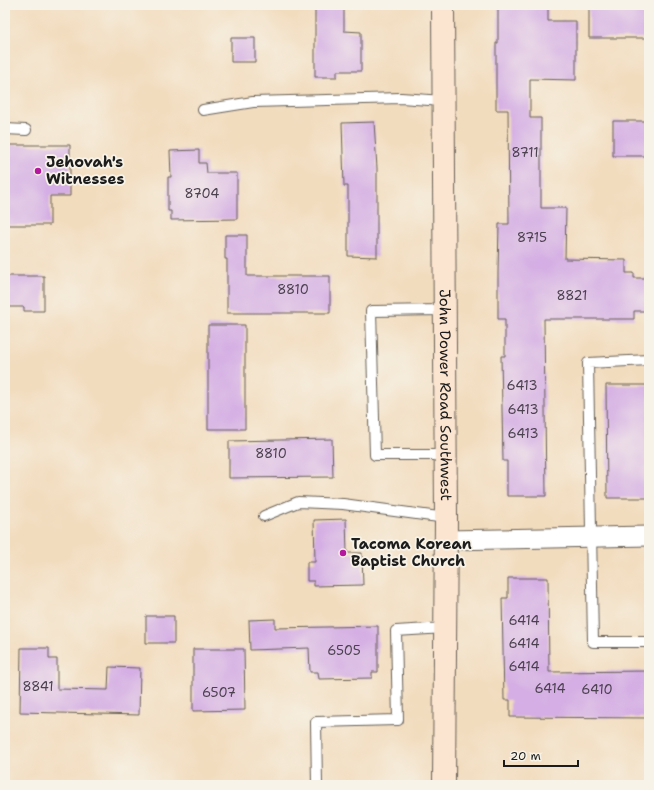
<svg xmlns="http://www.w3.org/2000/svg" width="654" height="790" viewBox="0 0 654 790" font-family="'Shantell Sans',sans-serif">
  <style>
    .building { fill: #d4aee4 }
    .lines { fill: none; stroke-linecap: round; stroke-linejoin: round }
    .lane-casing { stroke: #675f55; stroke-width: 12 }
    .street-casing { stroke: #675f55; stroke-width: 21 }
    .secondary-casing { stroke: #675f55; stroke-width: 24 }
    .lane { stroke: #fff; stroke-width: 10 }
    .street { stroke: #fff; stroke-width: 19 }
    .secondary { stroke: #fce5d0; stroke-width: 22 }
    .poi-dot { fill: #b5179e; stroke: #f7f3e8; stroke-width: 1.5 }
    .labels { text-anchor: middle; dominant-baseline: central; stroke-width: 3.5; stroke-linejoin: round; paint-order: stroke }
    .number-label { font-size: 13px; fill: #4a404e }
    .poi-label { font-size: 15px; font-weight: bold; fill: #1c1c1c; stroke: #f7f3e8; text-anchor: start }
    .street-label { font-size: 15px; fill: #1c1c1c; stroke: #f7f3e8 }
  </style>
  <rect width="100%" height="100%" fill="#f7f3e8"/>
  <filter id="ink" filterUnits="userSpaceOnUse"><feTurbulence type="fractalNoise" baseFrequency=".025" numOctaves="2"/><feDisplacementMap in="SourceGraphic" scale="8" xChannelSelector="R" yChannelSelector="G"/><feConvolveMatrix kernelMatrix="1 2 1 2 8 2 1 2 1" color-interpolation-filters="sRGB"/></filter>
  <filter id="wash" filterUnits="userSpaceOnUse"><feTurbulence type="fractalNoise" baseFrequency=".012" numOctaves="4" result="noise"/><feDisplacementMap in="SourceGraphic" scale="16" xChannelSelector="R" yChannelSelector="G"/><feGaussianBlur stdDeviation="0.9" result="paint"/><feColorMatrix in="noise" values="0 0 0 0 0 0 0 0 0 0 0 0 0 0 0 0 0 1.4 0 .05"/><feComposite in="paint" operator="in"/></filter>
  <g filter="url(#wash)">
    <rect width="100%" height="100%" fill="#f2dcbe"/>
    <g id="blocks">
      <path class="building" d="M315,5H344V31L361,32V71H337V77H315Z
        M498,5H548V21H576V80L530,79V118H541V208H566L565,259L626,260V273H634V278H646V311H634V319H544L546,496H507V461H503L501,356H505V319H498V273L499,224H509L508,110H496V43H498Z
        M589,5H649V38H589Z
        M231,38H255V62H231Z
        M613,121H649V156H613Z
        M374,122L377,168V257L348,256V186H344L342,123Z
        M5,145H70V196H50V225H5Z
        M199,150V163H206L207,173H237V219L171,220V211H168V177H171L170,151Z
        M225,235H247V276H330V313H227V259H225Z
        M5,276H44V311H24V307H5Z
        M208,325H245V429H208Z
        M606,385H649V498H607Z
        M332,439L333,477L229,478V441Z
        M346,519L347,553H362L363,585L314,586V581H307V562H315L314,520Z
        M508,578H548L549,672L649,671V718L510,717V700H504L502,598H508Z
        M146,616H174V643H146Z
        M275,619V628L378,626V672H372V678L319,679L318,672H310L309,648L250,650L249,620Z
        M21,648H49V659H57V689L108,690L109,667L140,668L139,715L20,712Z
        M193,649H244L245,710L193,711Z"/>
    </g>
  </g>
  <g filter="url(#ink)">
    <use href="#blocks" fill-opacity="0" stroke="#675f55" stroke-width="1"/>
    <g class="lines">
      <defs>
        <path id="lane" d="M203,110L253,102L401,98L443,101
          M5,129L26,130
          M445,310L371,311L375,455H445
          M649,360L588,363L593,642H649
          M264,516L298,502L343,504L446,518
          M317,785L316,722L398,720L396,631L445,628"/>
        <path id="street" d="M446,540L649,536"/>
        <g id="secondary">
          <path id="s1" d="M443,5L446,518L444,785"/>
        </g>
      </defs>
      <use href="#lane" class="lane-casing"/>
      <use href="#street" class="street-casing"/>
      <use href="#secondary" class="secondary-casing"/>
      <use href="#lane" class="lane"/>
      <use href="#street" class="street"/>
      <use href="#secondary" class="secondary"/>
    </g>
  </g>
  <g class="poi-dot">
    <circle cx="38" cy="171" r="4"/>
    <circle cx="343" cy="553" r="4"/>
  </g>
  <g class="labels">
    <g class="number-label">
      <text x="525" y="152">8711</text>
      <text x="202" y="193">8704</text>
      <text x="532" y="237">8715</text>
      <text x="293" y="289">8810</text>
      <text x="572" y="295">8821</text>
      <text x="522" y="385">6413</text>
      <text x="523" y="409">6413</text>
      <text x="523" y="433">6413</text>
      <text x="271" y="453">8810</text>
      <text x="524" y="620">6414</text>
      <text x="524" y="643">6414</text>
      <text x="344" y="650">6505</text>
      <text x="524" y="666">6414</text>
      <text x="38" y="686">8841</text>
      <text x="550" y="688">6414</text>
      <text x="597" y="689">6410</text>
      <text x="219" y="692">6507</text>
    </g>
    <g class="poi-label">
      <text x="46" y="162">Jehovah's<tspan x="46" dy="17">Witnesses</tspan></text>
      <text x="351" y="544">Tacoma Korean<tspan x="351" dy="17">Baptist Church</tspan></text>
    </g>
    <g class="street-label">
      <text stroke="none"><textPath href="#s1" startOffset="390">John Dower Road Southwest</textPath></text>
    </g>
  </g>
  <rect width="654" height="790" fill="none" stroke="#f7f3e8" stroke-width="20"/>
  <path d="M504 760v6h74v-6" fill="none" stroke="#1c1c1c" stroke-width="2"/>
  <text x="510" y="760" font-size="12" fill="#1c1c1c" stroke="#f7f3e8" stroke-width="3" paint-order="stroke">20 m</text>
</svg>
